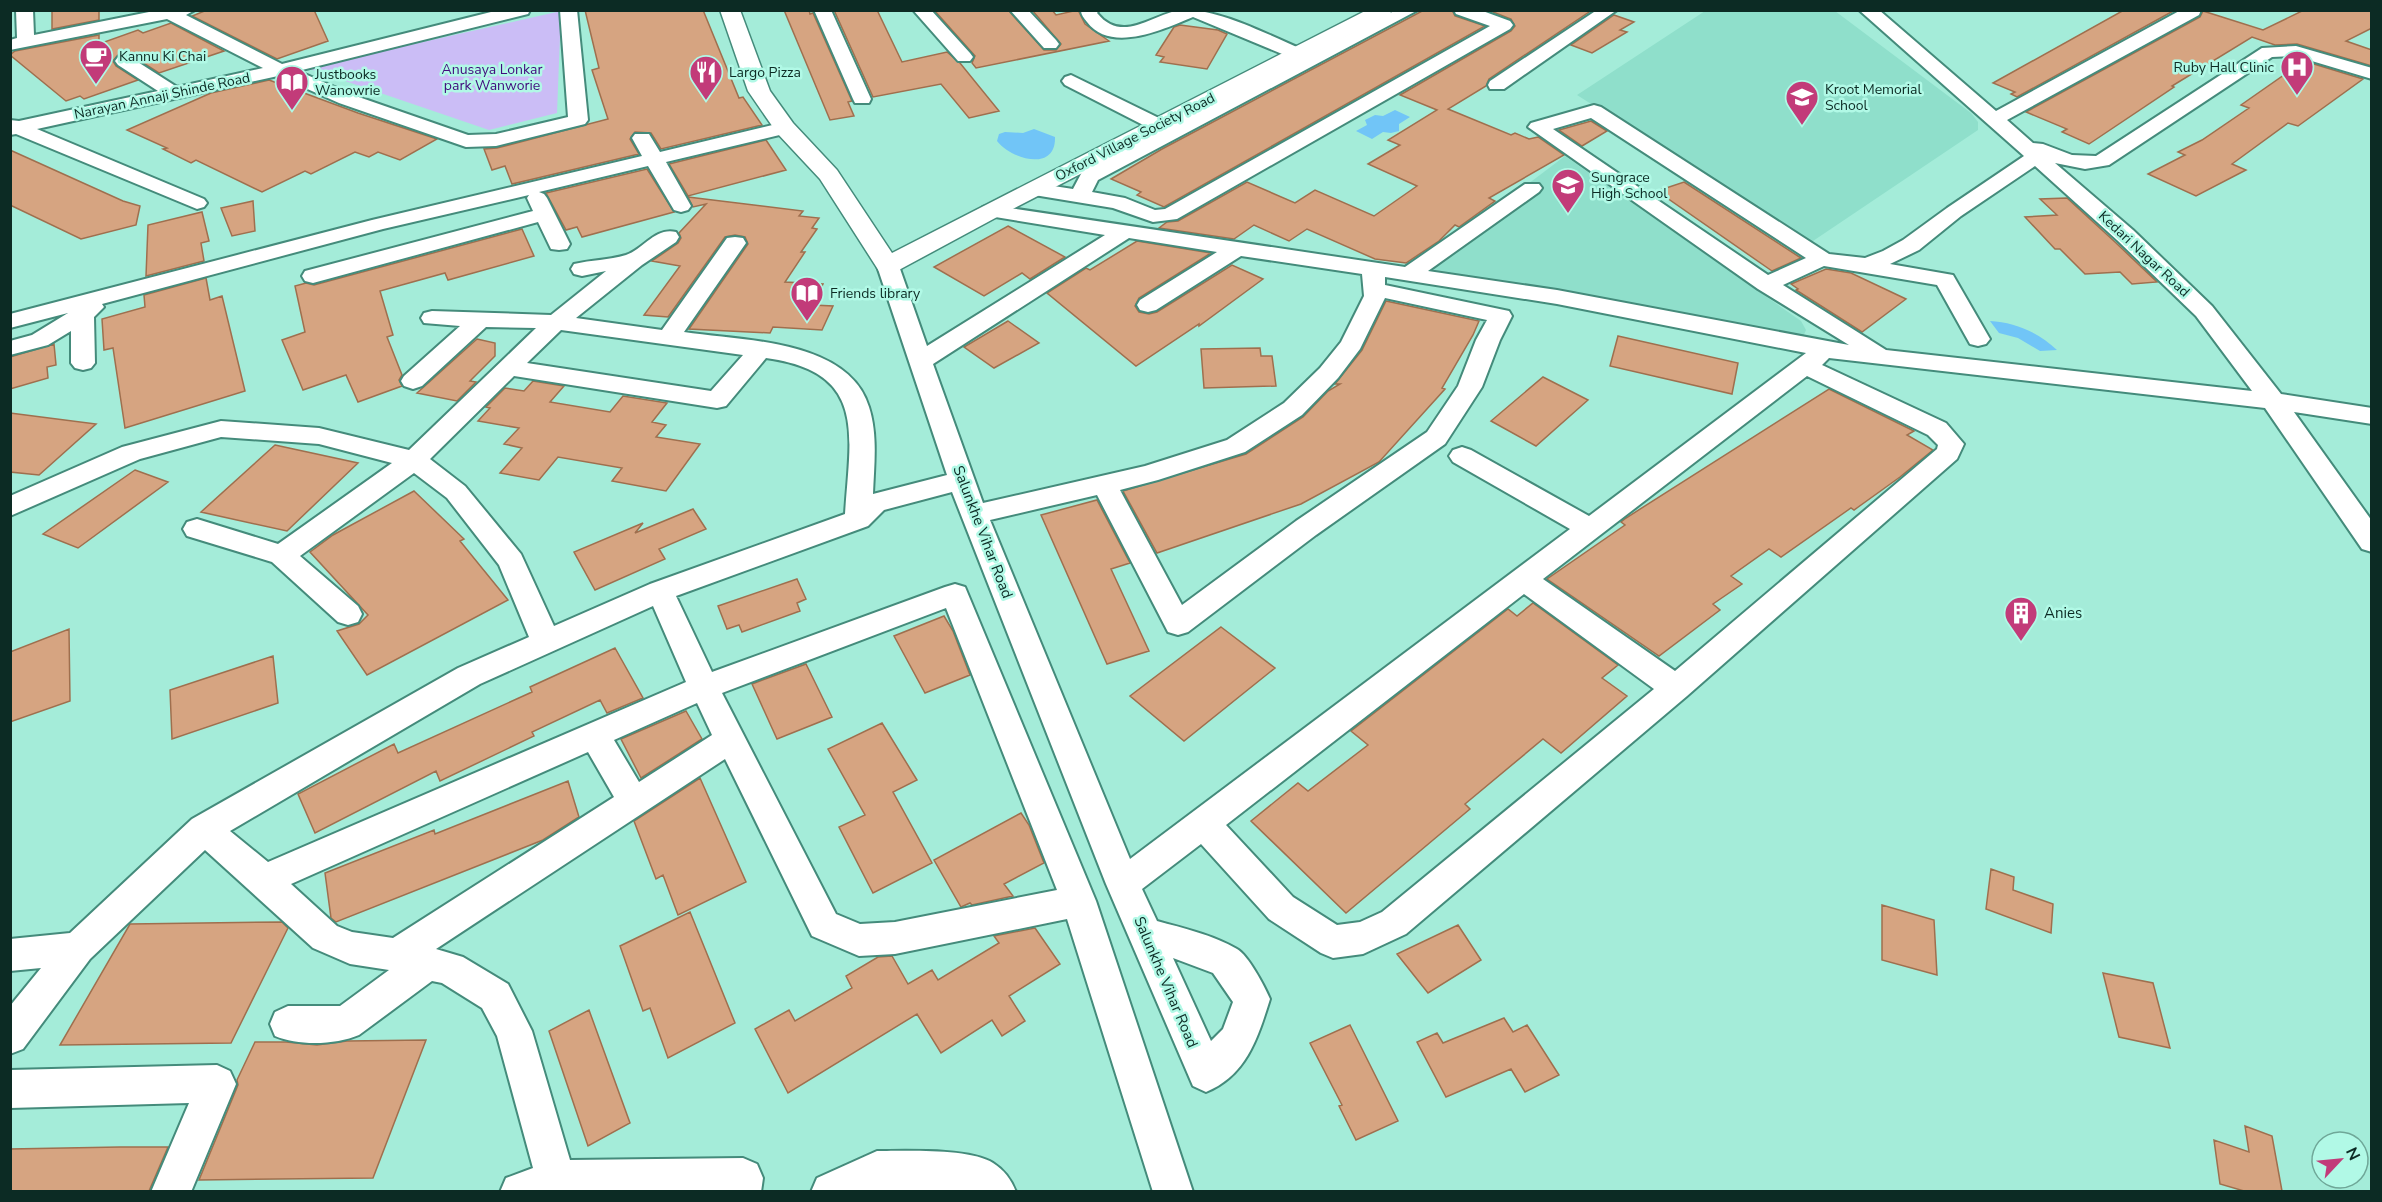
<svg xmlns="http://www.w3.org/2000/svg" width="2382" height="1202" viewBox="0 0 2382 1202" font-family="'Nunito Sans',sans-serif">
  <style>
    .built { fill: #8fdfcb }
    .green { fill: #cbbdf6 }
    .water { fill: #71c5f7 }
    .building { fill: #d6a481; stroke: #9f6f4e; stroke-width: 1.5 }
    .lines { fill: none; stroke-linecap: round; stroke-linejoin: round }
    .minor-casing { stroke: #448b7b; stroke-width: 4 }
    .tertiary-casing { stroke: #448b7b; stroke-width: 3 }
    .minor { fill: #fff; fill-rule: evenodd }
    .tertiary { fill: #fff; fill-rule: evenodd }
    .labels { text-anchor: middle; dominant-baseline: central; stroke-width: 5; stroke-linejoin: round; paint-order: stroke }
    .far-poi-label { font-size: 14px; fill: #0c2b24; stroke: #b1f9e6; text-anchor: start }
    .far-park-label { font-size: 14px; fill: #410c7d; stroke: #b1f9e6 }
    .far-street-label { font-size: 14px; fill: #0c2b24; stroke: #b1f9e6 }
    .street-label { font-size: 15px; fill: #0c2b24; stroke: #b1f9e6 }
    .poi-label { font-size: 15px; fill: #0c2b24; stroke: #b1f9e6; text-anchor: start }
  </style>
  <rect width="100%" height="100%" fill="#a4ecd9"/>
  <path class="built" d="M1705,11H1835L1971,113L1978,122V130L1810,243L1577,95Z
    M1565,156L1801,321L1806,330L1803,337L1412,272Z"/>
  <path class="green" d="M561,11L557,113L489,130L307,68Z"/>
  <path class="water" d="M1395,110L1410,117L1399,124V131L1391,133L1383,132L1372,139L1356,131L1367,125L1365,120L1375,115L1383,116Z
    M1034,129L1055,137C1056,172 1012,160 997,141L999,134L1005,132L1023,133Z
    M1990,321C2015,322 2039,333 2057,350L2040,351L2018,338L1999,333Z"/>
  <path class="building" d="M52,10H99V20L52,29Z
    M207,10H314L328,41L277,59L192,16Z
    M585,10H703L739,98L743,97L762,125L661,149L651,133L635,132L630,139L639,154L512,184L505,166L492,170L484,149L497,148L608,119L592,70L599,68Z
    M784,10H809L810,14L813,13L852,101L848,102L854,116L830,120Z
    M834,10H877L902,62L947,52L960,63L999,111L969,118L941,84L873,97Z
    M934,10H1008L1044,50H1056L1061,44L1032,10H1052L1056,15L1078,10L1085,24L1109,41L976,68L972,63L975,56Z
    M1424,10H1452L1455,16L1485,26L1164,207L1137,195L1141,192L1111,179L1162,149Z
    M1488,10H1592L1489,79L1486,86L1448,109L1511,135L1515,133L1529,139L1538,137L1564,155L1489,198L1495,201L1459,227L1455,225L1439,241L1406,263L1375,259L1307,229L1289,241L1254,225L1234,239L1159,228L1167,222L1178,221L1247,182L1295,203L1315,190L1374,216L1417,186L1368,164L1400,145L1388,140L1437,110L1400,95L1511,31L1515,26L1511,19Z
    M2124,10H2175L2017,97L2011,94L2015,92L1993,83Z
    M2304,10H2372V28L2346,41L2372,50V66L2297,44L2275,45L2252,37L2172,86L2174,87L2089,144L2062,132L2067,129L2026,112L2200,17L2203,11L2263,30Z
    M1614,15L1634,22L1620,30L1627,32L1592,53L1571,45Z
    M171,23L224,51L159,73L131,55H118L113,61L116,66L138,80L84,99L80,96L66,101L10,55L15,51L99,35V44L138,30L143,33Z
    M1180,25L1218,30L1227,34L1207,69L1160,62L1164,57L1156,55L1174,27Z
    M2304,61L2363,79L2298,126L2288,123L2232,164L2246,170L2196,196L2148,174L2185,155L2178,152L2202,140L2249,108L2241,105Z
    M269,80L358,113L437,139L400,160L378,152L369,157L355,152L311,174L305,171L262,192L196,160L191,163L163,149L167,148L127,130L211,93Z
    M1591,121L1607,131L1582,146L1559,130Z
    M766,140L786,170L688,196L669,164Z
    M10,150L123,201L140,206L136,225L81,239L10,205Z
    M647,169L674,212L582,237L577,227L566,230L546,193Z
    M1684,182L1801,258L1772,271L1657,191Z
    M688,197L803,211L799,216L819,218L812,228L817,229L801,252H805L785,282L823,284L813,305L833,306L822,330L773,327L770,333L689,329L748,244L745,237L735,235L725,237L668,317L644,315L680,266L652,261L678,243L681,238L679,233L706,204L693,207Z
    M2067,198L2115,242L2157,282L2132,284L2120,272L2085,274L2060,249H2055L2025,217L2057,215L2040,199Z
    M253,201L255,231L232,236L221,208Z
    M202,212L209,241L201,243L204,261L146,276L148,225Z
    M1008,226L1065,257L1030,279L1022,273L984,296L934,267Z
    M522,229L534,256L448,280L445,273L380,291L393,335L387,337L402,375L399,380L402,386L358,402L346,375L303,390L282,340L305,332L295,286L306,283L314,285Z
    M1137,241L1211,253L1139,298L1135,306L1139,312L1149,314L1157,312L1232,265L1263,279L1199,326V324L1136,366L1047,293L1086,268L1090,270Z
    M1826,269L1851,273L1906,299L1862,332L1796,290L1798,289L1791,284Z
    M206,278L210,300L222,296L245,391L125,428L113,348L104,350L102,319L145,307L144,295Z
    M1386,301L1479,321L1473,335L1442,388L1445,389L1379,462L1301,504L1157,553L1123,491L1246,454L1303,417L1328,391L1340,384H1335L1362,350Z
    M1008,321L1039,343L994,368L964,347Z
    M1618,336L1738,363L1732,394L1610,366Z
    M477,339L495,343V356L470,381L476,382L457,401L417,393Z
    M54,344L56,365L47,367L48,378L10,389V357Z
    M1260,348L1261,356H1272L1276,386L1204,388L1201,349Z
    M1543,377L1588,400L1536,446L1491,421Z
    M533,381L564,386L550,402L610,412L623,396L667,403L652,422L666,425L656,437L700,444L666,491L612,481L622,468L558,457L539,480L500,473L522,448L504,444L519,428L478,421L490,408L486,407L505,388L524,391Z
    M1829,389L1914,431L1907,435L1933,450L1900,477L1854,510L1851,508L1781,557L1769,549L1731,576L1742,584L1713,604L1720,610L1659,656L1547,579L1625,525L1621,522L1626,518Z
    M10,413L96,424L39,475L10,472Z
    M275,445L358,463L287,531L201,512Z
    M135,470L168,482L78,548L43,534Z
    M414,491L464,539L460,541L508,600L367,675L337,631L359,624L368,615L310,552L333,535Z
    M1097,500L1130,563L1111,569L1149,651L1107,664L1041,515Z
    M693,509L706,529L659,549L665,559L595,590L574,552L643,523L635,533Z
    M797,579L806,599L797,603L800,611L742,632L739,625L727,629L718,606Z
    M1533,603L1618,665L1602,678L1627,696L1561,753L1543,739L1465,804L1470,809L1346,913L1251,821L1298,783L1308,791L1368,745L1351,731L1508,609L1517,616Z
    M944,616L953,631L970,675L925,693L894,636Z
    M1221,627L1275,668L1184,741L1130,696Z
    M69,629L70,701L10,722V652Z
    M615,648L643,698L607,713L600,700L532,732L534,736L440,781L436,771L315,833L298,794L394,744L398,753L532,692L530,687Z
    M273,656L278,703L172,739L170,690Z
    M806,664L832,717L777,739L752,684Z
    M686,711L702,739L641,778L621,739Z
    M882,723L917,780L893,792L932,863L873,893L839,827L865,815L828,749Z
    M700,778L746,882L678,915L663,875L656,879L634,821Z
    M568,781L579,817L543,840L336,922L331,918L325,873L434,830L435,834Z
    M1021,813L1029,825L1044,863L1004,884L1013,896L972,905L970,903L961,907L934,860Z
    M1991,869L2014,877L2013,890L2053,904L2051,933L1986,909Z
    M1882,905L1934,920L1937,975L1882,960Z
    M690,912L735,1023L668,1058L650,1008L643,1011L620,946Z
    M282,922L288,928L231,1043L60,1045L130,924Z
    M1458,925L1481,960L1428,993L1397,954Z
    M1035,928L1060,964L1009,996L1025,1021L1002,1036L992,1020L941,1053L917,1014L788,1093L755,1029L789,1010L795,1021L852,988L846,976L878,957L892,956L908,984L932,970L938,980L999,943L994,936Z
    M2103,973L2153,983L2170,1048L2119,1037Z
    M589,1010L630,1123L588,1146L549,1031Z
    M1504,1018L1513,1032L1527,1025L1559,1075L1525,1092L1511,1069L1446,1097L1417,1042L1437,1033L1443,1043Z
    M1350,1025L1398,1121L1356,1140L1339,1106L1342,1105L1310,1043Z
    M426,1040L373,1178L199,1180L238,1085L237,1080L255,1042H286L317,1045L347,1041Z
    M2245,1126L2272,1136L2282,1191H2244L2220,1184L2214,1140L2249,1152Z
    M120,1147H168L149,1191H10V1149Z"/>
  <g class="lines">
    <defs>
      <path id="minor" d="M16,10H33L34,35L159,10H195L186,15L282,64L499,10H530L528,14L298,71L353,95L468,135L496,134L568,117L560,10H577L588,120L585,124L496,146L466,147L339,103L278,76L37,129L204,199L207,203L204,207L197,209L16,134L10,135V120L19,121L158,91L118,65L115,61L118,57H130L177,87L263,68L167,19L10,50V40L17,38Z
        M814,10H831L871,99L869,103H855L853,99Z
        M913,10H931L970,53L973,57L970,61H958Z
        M1010,10H1028L1056,40L1059,44L1056,48H1044Z
        M1081,10H1099L1097,13C1123,45 1153,13 1182,10C1219,8 1270,36 1304,50L1307,54L1305,57L1396,10H1418L1098,180L1092,192L1125,198L1155,210L1165,209L1490,26L1456,14L1454,10H1480L1510,21L1513,25L1510,29L1177,219L1153,222L1113,208L1034,195L1027,193L1024,189L1027,185L1034,183L1073,189L1082,172L1303,58H1292L1193,17C1164,29 1111,54 1087,22C1084,18 1081,15 1081,10Z
        M1597,10H1617L1504,89H1490L1488,85L1490,81Z
        M1859,10H1879L1996,111L2181,10H2201L2199,15L2007,120L2033,143L2043,144L2072,155L2096,156L2262,48L2296,46L2372,68V79L2295,56L2272,57L2109,165L2085,169L2055,163L2133,230L2212,306L2281,394L2372,408V424L2294,412L2372,521V552L2362,549L2265,408L1829,358L1822,365L1946,423L1964,444L1957,459L1687,696L1406,934L1363,954L1333,958L1321,953L1269,919L1201,844L1142,889L1157,921C1183,928 1213,935 1237,949C1248,955 1265,987 1270,999C1258,1037 1247,1075 1206,1092L1193,1086L1106,884L952,492L884,510L868,526L676,596L712,672L945,587L955,584L965,587L1096,901L1193,1192H1153L1067,919L895,954L859,956L812,936L725,759L436,949L463,957L508,984L532,1031L570,1160L743,1158L757,1164L763,1178L761,1192H500L506,1178L533,1168L497,1036L482,1008L442,983L432,981L359,1035C336,1045 298,1046 275,1036L270,1024L275,1012L288,1006H340L389,970L350,964L313,948L205,850L90,959L23,1049L10,1054V1006L41,968L10,971V939L70,933L192,819L458,668L529,637L499,565L447,498L414,473L300,556L358,606L362,614L358,622L348,625L338,622L272,562L187,536L183,529L187,522L197,519L278,544L392,463L319,444L221,437L140,459L10,516V496L122,447L221,421L319,428L409,450L536,328L486,327L422,386L413,389L404,386L401,381L404,376L460,326L424,323L421,318L424,313L432,311L551,315L606,271L582,276L574,274L571,269L574,264C591,260 609,260 626,255C644,249 655,227 676,232L679,237L676,242L642,265L576,318L662,330L727,238L735,237L743,238L746,243L684,332C743,341 848,339 869,407C878,435 874,466 873,494L947,475L877,266L880,261L888,259L896,261L899,266L927,346L1105,235L983,215L980,211L983,207L990,205L1405,267L1525,184H1539L1542,188L1539,192L1428,271L1557,290L1849,345L1758,289L1528,127L1531,123L1594,105L1601,107L1829,254L1865,258L1883,251L1903,240L1947,208L2024,156ZM1591,118L1806,258L1768,275L1553,129ZM2035,166L2117,240L2196,316L2252,391L1886,350L1783,285L1824,266L1937,285L1970,344L1978,346L1986,344L1990,339L1953,275L1890,264L1919,250L1961,216ZM1129,238L1217,252L1140,300L1137,305L1140,310L1148,312L1156,310L1241,256L1362,274L1364,296L1341,342L1320,368L1284,403L1227,440L1145,466L983,503L933,364ZM1385,277L1557,304L1806,353L1589,516L1471,450L1462,447L1453,450L1449,456L1453,462L1570,529L1130,859L990,520L1097,495L1168,632L1178,635L1188,632L1316,535L1445,444L1482,387L1500,340L1512,316L1509,311L1385,285ZM1385,298L1487,320L1476,340L1458,386L1427,432L1296,521L1182,605L1120,490L1158,480L1245,452L1302,415L1338,378L1360,349ZM561,330L743,355L711,391L527,363ZM766,358C868,372 850,434 845,514L650,584L554,626L521,554L465,486L430,459L514,376L717,408L726,406ZM1807,376L1928,435L1938,445L1937,449L1675,671L1543,579ZM1524,594L1654,689L1382,912L1360,922L1337,925L1293,897L1226,825ZM653,606L686,682L268,862L230,831L480,684ZM946,608L1057,890L895,922L860,924L836,914L722,693ZM697,703L712,735L639,782L614,740ZM588,752L614,797L393,938L352,932L337,926L291,884ZM1173,958L1213,973L1233,1002L1223,1029L1211,1041Z
        M1071,75L1165,121L1168,125L1165,129H1151L1065,85L1062,81L1065,77Z
        M785,122L792,124L795,128L792,132L666,162L691,206L688,210L681,212L674,210L648,166L539,192L544,194L547,198L570,244L567,249L559,250L551,249L538,222L313,283L305,281L302,276L305,271L533,211L527,198L529,195L383,229L102,304L104,307L94,317L95,363L91,368L83,370L75,368L71,363V331L48,345L10,355V341L32,335L68,313L10,328V314L372,220L642,156L632,138L635,134H649L660,152Z
        M217,1065L230,1071L236,1084L191,1192H151L189,1103L10,1108V1070Z
        M877,1151C904,1151 971,1148 993,1163C1004,1170 1011,1179 1016,1192H811L817,1178Z"/>
      <path id="tertiary" d="M720,10H740L770,91L793,123L837,170L892,253L1367,10H1392L1390,14L999,216L897,271L888,274L879,271L820,179L777,133L748,91Z"/>
    </defs>
    <use href="#minor" class="minor-casing"/>
    <use href="#tertiary" class="tertiary-casing"/>
    <use href="#minor" class="minor"/>
    <use href="#tertiary" class="tertiary"/>
  </g>
  <defs>
    <symbol id="cafe-pin" viewBox="-11 -11 22 30"><path d="M0 17L-7.5 6A9.5 9.5 0 1 1 7.5 6Z" fill="#c23b79" stroke="#b1f9e6"/><path d="M-5.5-4.5H6V0H3Q3 3.5 0 3.5H-2.5Q-5.5 3.5-5.5 0ZM3-3.2v2h1.7v-2ZM-6 4.5H4V6H-6Z" fill="#fff"/></symbol>
    <symbol id="hospital-pin" viewBox="-11 -11 22 30"><path d="M0 17L-7.5 6A9.5 9.5 0 1 1 7.5 6Z" fill="#c23b79" stroke="#b1f9e6"/><path d="M-5-5h3v3.5h4V-5h3V5h-3V1.5h-4V5h-3Z" fill="#fff"/></symbol>
    <symbol id="restaurant-pin" viewBox="-11 -11 22 30"><path d="M0 17L-7.5 6A9.5 9.5 0 1 1 7.5 6Z" fill="#c23b79" stroke="#b1f9e6"/><path d="M-5-6h1v4h1v-4h1v4h1v-4h1v5L-1.5 .5V6h-2V.5L-5-1ZM5-6V6H3V1.5H1.5Q1.5-4 5-6Z" fill="#fff"/></symbol>
    <symbol id="library-pin" viewBox="-11 -11 22 30"><path d="M0 17L-7.5 6A9.5 9.5 0 1 1 7.5 6Z" fill="#c23b79" stroke="#b1f9e6"/><path d="M-6-4Q-3-5.5-.7-3.5V5Q-3 3-6 4ZM6-4Q3-5.5 .7-3.5V5Q3 3 6 4Z" fill="#fff"/></symbol>
    <symbol id="school-pin" viewBox="-11 -11 22 30"><path d="M0 17L-7.5 6A9.5 9.5 0 1 1 7.5 6Z" fill="#c23b79" stroke="#b1f9e6"/><path d="M0-5L7-2L0 1L-7-2ZM-4 1L0 2.5L4 1V4Q0 6-4 4Z" fill="#fff"/></symbol>
    <symbol id="building-pin" viewBox="-11 -11 22 30"><path d="M0 17L-7.5 6A9.5 9.5 0 1 1 7.5 6Z" fill="#c23b79" stroke="#b1f9e6"/><path d="M-4-6H4V6H1V3H-1V6H-4ZM-2.5-4.3h1.7v1.8h-1.7ZM.8-4.3h1.7v1.8H.8ZM-2.5-1h1.7V.8h-1.7ZM.8-1h1.7V.8H.8Z" fill="#fff"/></symbol>
  </defs>
  <g fill-rule="evenodd">
    <use href="#cafe-pin" x="77" y="37" width="38" height="52"/>
    <use href="#hospital-pin" x="2278" y="48" width="38" height="52"/>
    <use href="#restaurant-pin" x="687" y="53" width="38" height="52"/>
    <use href="#library-pin" x="273" y="63" width="38" height="52"/>
    <use href="#school-pin" x="1783" y="78" width="38" height="52"/>
    <use href="#school-pin" x="1549" y="166" width="38" height="52"/>
    <use href="#library-pin" x="788" y="274" width="38" height="52"/>
    <use href="#building-pin" x="2002" y="594" width="38" height="52"/>
  </g>
  <g class="labels">
    <g class="far-poi-label">
      <text x="119" y="56">Kannu Ki Chai</text>
      <text x="2274" y="67" text-anchor="end">Ruby Hall Clinic</text>
      <text x="729" y="72">Largo Pizza</text>
      <text x="315" y="74">Justbooks<tspan x="315" dy="16">Wanowrie</tspan></text>
      <text x="1825" y="89">Kroot Memorial<tspan x="1825" dy="16">School</tspan></text>
      <text x="1591" y="177">Sungrace<tspan x="1591" dy="16">High School</tspan></text>
      <text x="830" y="293">Friends library</text>
    </g>
    <g class="far-park-label">
      <text x="492" y="69">Anusaya Lonkar<tspan x="492" dy="16">park Wanworie</tspan></text>
    </g>
    <g class="far-street-label">
      <text transform="translate(162 96) rotate(-12)">Narayan Annaji Shinde Road</text>
      <text transform="translate(1135 137) rotate(-27)">Oxford Village Society Road</text>
      <text transform="translate(2144 254) rotate(43)">Kedari Nagar Road</text>
    </g>
    <g class="street-label">
      <text transform="translate(983 532) rotate(69)">Salunkhe Vihar Road</text>
      <text transform="translate(1166 982) rotate(67)">Salunkhe Vihar Road</text>
    </g>
    <g class="poi-label">
      <text x="2044" y="613">Anies</text>
    </g>
  </g>
  <rect width="2382" height="1202" fill="none" stroke="#0c2b24" stroke-width="24"/>
  <g transform="translate(2340 1160) rotate(64)"><circle r="28" fill="#b1f9e6" stroke="#6fa798" stroke-width="1.5"/>
  <path d="M0-4.5L10 22L0 15L-10 22Z" fill="#c23b79"/>
  <text y="-9" font-size="16" font-weight="bold" text-anchor="middle" fill="#0c2b24">N</text>
  </g>
</svg>
